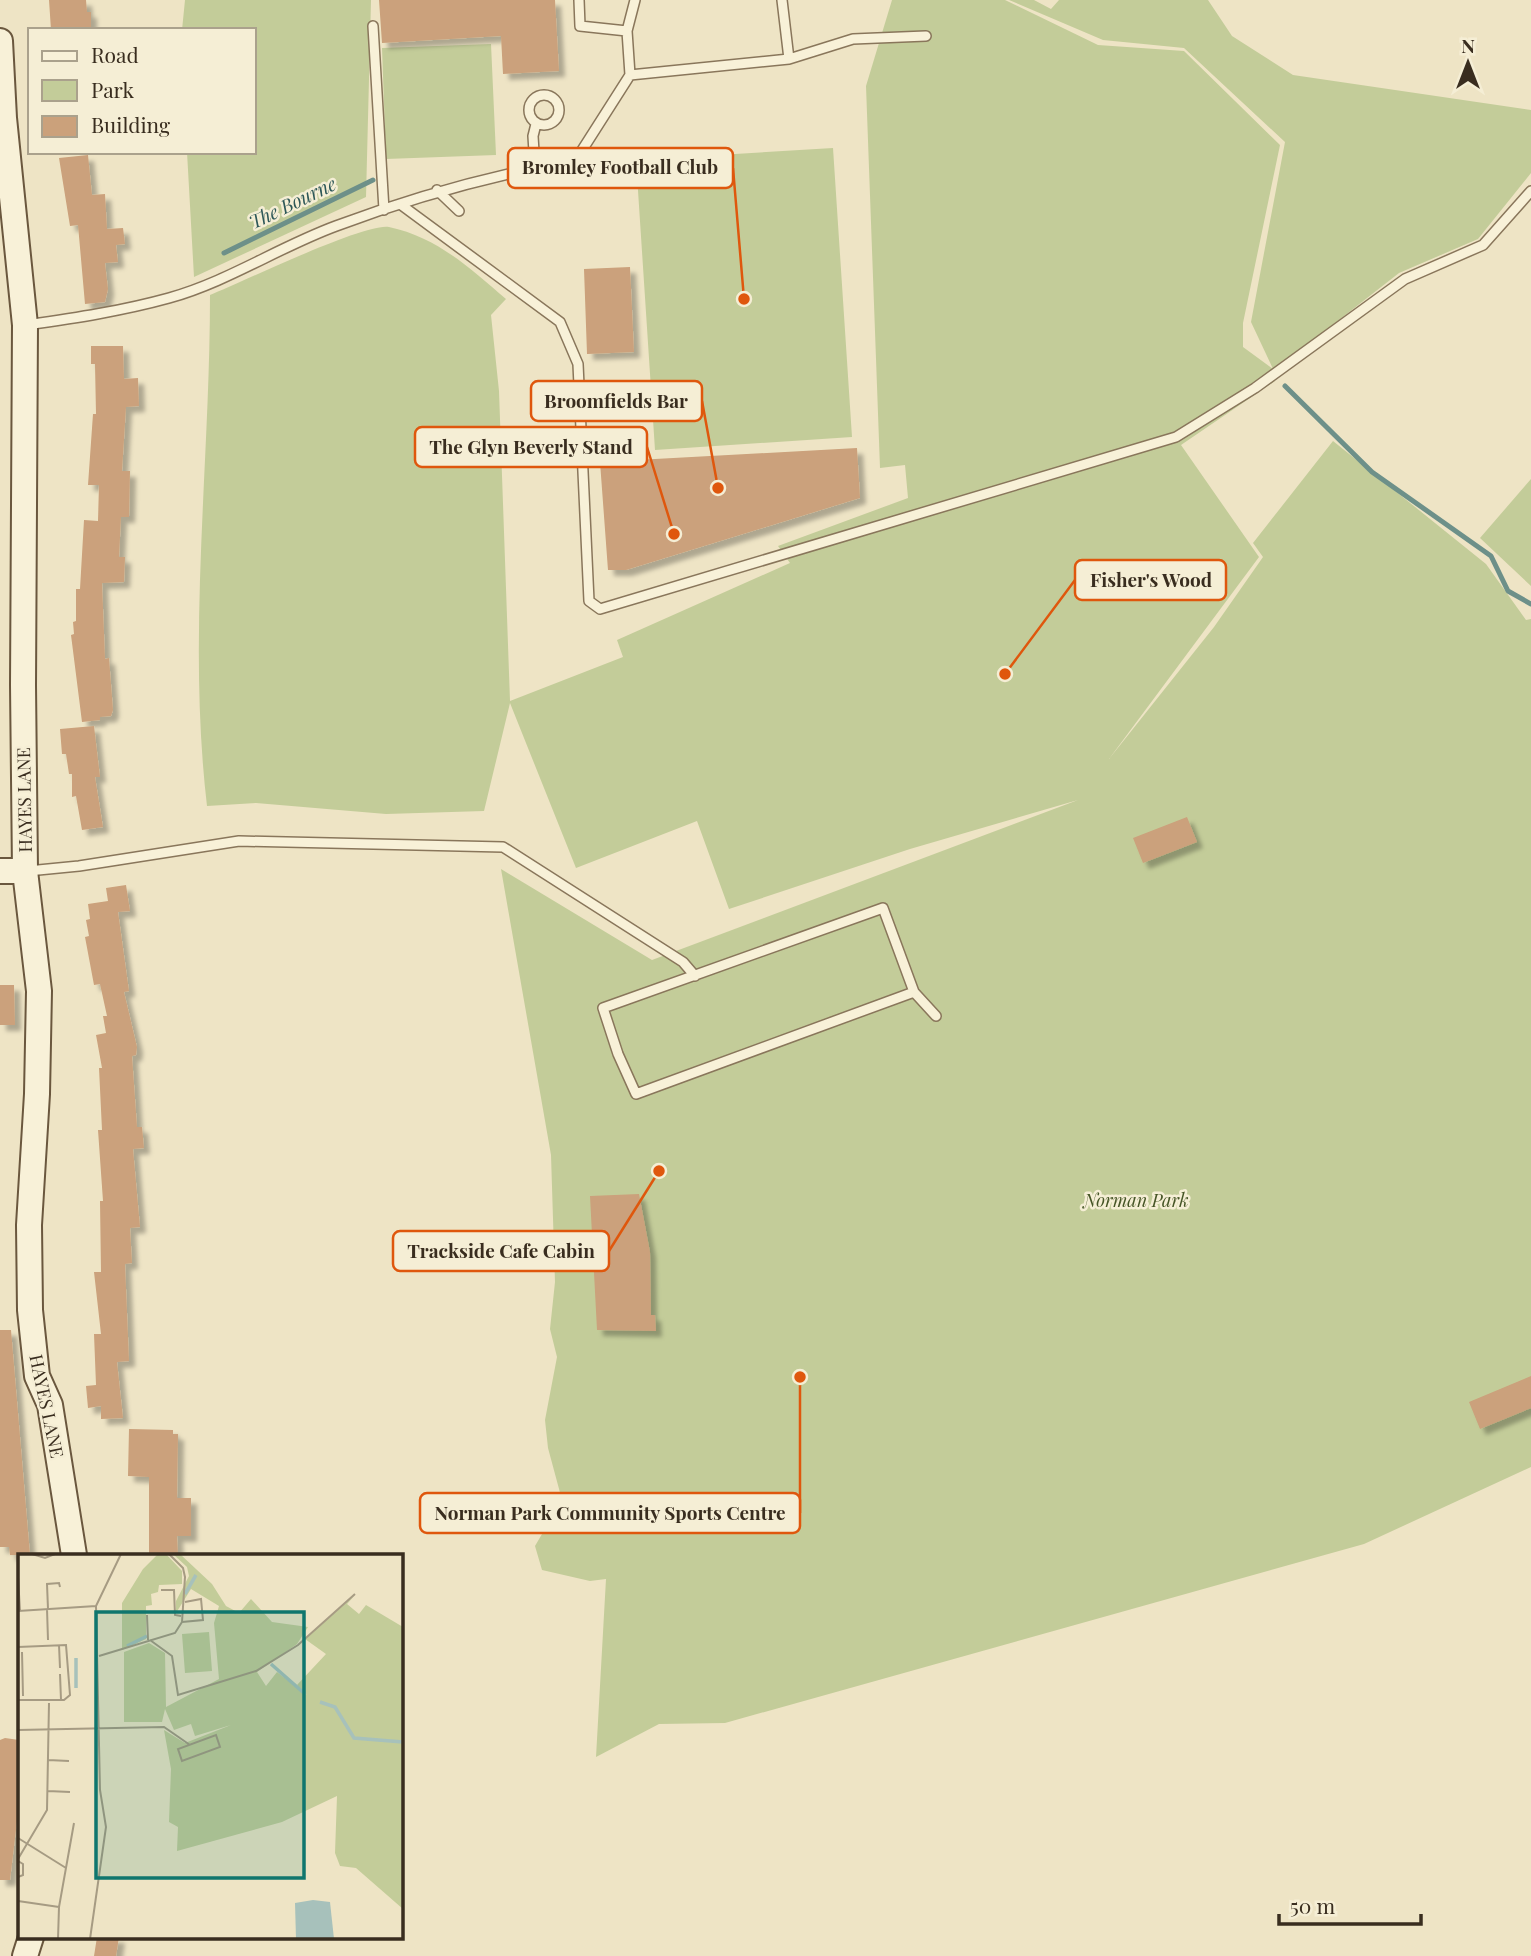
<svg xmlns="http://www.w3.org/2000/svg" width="1531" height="1956" viewBox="0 0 1531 1956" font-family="'Playfair Display',serif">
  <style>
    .green { fill: #c3cc99 }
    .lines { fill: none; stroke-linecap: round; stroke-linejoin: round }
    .stream { stroke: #6d9089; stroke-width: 5 }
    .building { fill: #cba17b; filter: url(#shadow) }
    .lane-casing { stroke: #89765b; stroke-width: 12 }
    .secondary-casing { stroke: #6a573e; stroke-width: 28 }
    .lane { stroke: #f8f1d8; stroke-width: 9 }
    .secondary { stroke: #f8f1d8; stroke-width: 24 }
    .labels { text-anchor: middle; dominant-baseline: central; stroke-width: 5; stroke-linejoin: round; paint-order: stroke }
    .street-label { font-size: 18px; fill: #392d1f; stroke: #f5eed5 }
    .park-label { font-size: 18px; font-style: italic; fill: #465526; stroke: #f5eed5 }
    .water-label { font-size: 19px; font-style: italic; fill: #2e5858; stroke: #f5eed5 }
    .inset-river { fill: none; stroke: #a7c1bb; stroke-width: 3.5 }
    .inset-road { fill: none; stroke: #a69b83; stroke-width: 2 }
    .view { fill: #0f766e; fill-opacity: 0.15; stroke: #0f766e; stroke-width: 3.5 }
    .inset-edge { fill: none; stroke: #392d1f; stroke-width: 3.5 }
    .leader { fill: none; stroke: #df570d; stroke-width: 2.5 }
    .callout-dot { fill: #df570d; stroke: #f5eed5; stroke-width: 2.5 }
    .callout { fill: #f5eed5; stroke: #df570d; stroke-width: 2.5 }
    .callout-label { font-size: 19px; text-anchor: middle; font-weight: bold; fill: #392d1f }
  </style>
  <defs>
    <filter id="shadow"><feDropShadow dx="6" dy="6" stdDeviation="2" flood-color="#0004"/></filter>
  </defs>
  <rect width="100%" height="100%" fill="#eee4c5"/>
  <path class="green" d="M185,0H371L366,197L194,277L187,152H254V30H182Z
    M892,0H1005L1098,45L1184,51L1280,145L1243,323V347L1273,369L1251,322L1285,142L1184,48L1103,40L1009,0H1034L1051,9L1059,0H1208L1232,36L1293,75L1531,110V173L1478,239L1399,273L1275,370V381L1181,445L1259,557L1109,759L1214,627L1263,557L1253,543L1333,441L1486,564L1526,620L1531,619V1467L1364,1544L725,1723L659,1724L596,1757L606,1579L590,1581L542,1570L535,1546L562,1500L548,1448L545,1420L557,1357L550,1329L555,1282L551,1155L501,869L652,960L1078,800L910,849L729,909L697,821L576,868L510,703L484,811L386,814L256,803L207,806C187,636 210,465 210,295C240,283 366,222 389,227C437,237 471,269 506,299L491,315L499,391L510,701L623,657L617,640L790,563L778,546L908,498L905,465L880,468L866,86Z
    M491,44L496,155L386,159L382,48Z
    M833,148L852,437L655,450L636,160Z
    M1531,479V586L1480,538Z"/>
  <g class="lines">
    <path class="stream" d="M224,253L373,180
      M1285,386L1372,472L1491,556L1508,591L1531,604"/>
  </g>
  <path class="building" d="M49,0H86L87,12H91V30H51Z
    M379,0H555L559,71L503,74L501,36L382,43Z
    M88,155L92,195L105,194L107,229L123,228L125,244L116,245L118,262L105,263L108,289L105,302L85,304L78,225L70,226L59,158Z
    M630,267L634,352L587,354L584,269Z
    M91,346H123L124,379L138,378L139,406L126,407L122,471H130L129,517H121L119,557H125L124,582L102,583L105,659L109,658L113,710L111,716L100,717V720L82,722L71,635L74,634L73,622L76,621V589H80L84,520L98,521L99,485H88L93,414H96L95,364H91Z
    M857,448L860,498L626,570H608L600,462Z
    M94,726L100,777H95L103,827L82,830L76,796L72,797V774H69L66,754H62L60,729Z
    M1187,817L1197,842L1143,863L1133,838Z
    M126,885L130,911L118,912L129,991L124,992L137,1047L136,1055L132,1056L137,1127H142L144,1148L133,1149L140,1227L130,1228L132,1263L125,1264L129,1361L117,1362L123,1418L101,1419V1406L88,1408L86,1386L96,1385L94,1334H101L94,1272H101L100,1201H103L98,1130H102L99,1068H102L96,1035L106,1033L103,1016H107L100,984L94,985L85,937L89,936L86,920L90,919L88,904L108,901L106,888Z
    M0,985H14L15,1025H0Z
    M639,1194L650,1252L651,1315H655L656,1331L597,1330L590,1196Z
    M0,1330H11L30,1555H10L9,1547H0Z
    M1531,1376V1408L1480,1429L1469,1402Z
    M129,1429L173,1430V1434H178L177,1498H191V1536H177L178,1555H149V1477L128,1476Z
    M5,1738L19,1740V1804L10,1880H0V1740Z
    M97,1937H119L116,1956H94Z"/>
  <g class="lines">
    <defs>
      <path id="lane" d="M579,0L580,26L627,31
        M373,26L384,210
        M789,59L853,39L926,36
        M630,75L789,59L782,0
        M529 110a15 15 0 1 1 30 0a15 15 0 1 1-30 0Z
        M535,168L533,136L536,124
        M437,190L459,211
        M400,204L560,322L578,364L589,601L600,609L1176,437L1255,388L1405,279L1483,245L1531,191
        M27,325C75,318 122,311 169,298C227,282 279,247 336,226C416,196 488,176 572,161L579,155L630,75L627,31L635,0
        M28,871L79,866L239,841L503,847L683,962L695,976
        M883,908L914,992L636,1094L618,1054L603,1008Z
        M914,992L936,1016"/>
      <path id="secondary" d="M0,41L4,118L25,325L23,685L25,871L39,991L37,1094L29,1225L30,1310L37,1376L50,1405L74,1555
        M0,871H25
        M25,1956L31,1937"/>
    </defs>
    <use href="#lane" class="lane-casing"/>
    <use href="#secondary" class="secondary-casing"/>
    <use href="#lane" class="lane"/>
    <use href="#secondary" class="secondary"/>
  </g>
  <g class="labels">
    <g class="street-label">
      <text transform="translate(24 800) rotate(-91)">HAYES LANE</text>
      <text transform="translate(47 1406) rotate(78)">HAYES LANE</text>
    </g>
    <g class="park-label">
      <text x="1136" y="1200">Norman Park</text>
    </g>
    <g class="water-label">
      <text transform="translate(292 202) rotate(-26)">The Bourne</text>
    </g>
  </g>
  <g transform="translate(18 1554)">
    <rect width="385" height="385" fill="#eee4c5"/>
    <path d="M140,0H148L164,17V30L141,31L140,38L133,40L134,51L128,52V85L104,96V49L125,15ZM155,0H162L194,30L208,52L221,59L233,45L254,68L290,73L279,90L239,118L248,132L259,118L289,141L279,131L308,100L287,85L337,41L329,50L341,60L348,51L385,73V355L338,314L322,312L317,299L319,242L264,268L159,297L160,273L151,268L153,215L146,176L167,189L213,171L177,182L173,170L156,176L147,155L144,168H106V98L131,89L147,99L148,153L201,125L196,69L201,52L173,35L158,59V47L171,22L169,13ZM191,78L194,117L167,119L164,80Z" fill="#c3cc99"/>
    <path d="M295,346L312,348L316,385H278L277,349Z" fill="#a7c1bb"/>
    <path class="inset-river" d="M167,40L178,21M109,92L129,82M58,104V134M253,110L287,140M302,148L317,153L336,184L385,188"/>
    <path class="inset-road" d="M14,0L27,4L37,0M0,23L2,57M143,36H156L157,61L163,62M29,55L30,86M30,55L29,30L41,29L42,33M0,57L78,52M129,61L130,86M164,68L185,66L183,45L167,48M132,86L154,102L160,141L238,117L280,91L337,40M41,91L42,114M0,93L48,91L52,141L46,146H0M4,98L5,142M81,102L157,79L164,68L167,23L165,14L151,0M42,120L43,146M0,176L146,173L172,191M198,181L202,193L164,207L160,195ZM30,206L51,207M30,237L52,238M0,284L48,314M0,305L29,256L31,149M0,307L5,310V321L0,323M0,347L41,353M40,385L41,353L56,269M72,385L88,273L82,236L78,52L103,0"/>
    <path class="view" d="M78,58H286V324H78Z"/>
    <rect width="385" height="385" class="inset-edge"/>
  </g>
  <path class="leader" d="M744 299L733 168M718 488L702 401M674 534L647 447M1005 674L1075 580M659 1171L609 1251M800 1377L800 1513"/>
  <g class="callout-dot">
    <circle cx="744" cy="299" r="7"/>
    <circle cx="718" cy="488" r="7"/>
    <circle cx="674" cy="534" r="7"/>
    <circle cx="1005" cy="674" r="7"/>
    <circle cx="659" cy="1171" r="7"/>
    <circle cx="800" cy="1377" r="7"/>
  </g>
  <g class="callout">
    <rect x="508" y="148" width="225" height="40" rx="7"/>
    <rect x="531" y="381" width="171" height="40" rx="7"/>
    <rect x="415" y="427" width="232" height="40" rx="7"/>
    <rect x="1075" y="560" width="151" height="40" rx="7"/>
    <rect x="393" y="1231" width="216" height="40" rx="7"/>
    <rect x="420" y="1493" width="380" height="40" rx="7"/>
  </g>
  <g class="callout-label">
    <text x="620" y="174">Bromley Football Club</text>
    <text x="616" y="408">Broomfields Bar</text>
    <text x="531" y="454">The Glyn Beverly Stand</text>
    <text x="1151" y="587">Fisher's Wood</text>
    <text x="501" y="1258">Trackside Cafe Cabin</text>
    <text x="610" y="1520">Norman Park Community Sports Centre</text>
  </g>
  <rect x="28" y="28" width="228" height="126" fill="#f5eed5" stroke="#aaa18c" stroke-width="2"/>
  <rect x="42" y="51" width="35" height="10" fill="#f8f1d8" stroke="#aaa18c" stroke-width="2"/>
  <text x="91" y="63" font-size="21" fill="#392d1f">Road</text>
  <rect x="42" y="80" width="35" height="21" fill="#c3cc99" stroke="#aaa18c" stroke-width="2"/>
  <text x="91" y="98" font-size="21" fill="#392d1f">Park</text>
  <rect x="42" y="116" width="35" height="21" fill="#cba17b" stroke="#aaa18c" stroke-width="2"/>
  <text x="91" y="133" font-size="21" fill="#392d1f">Building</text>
  <g transform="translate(1468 63)" stroke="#f5eed5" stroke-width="5" paint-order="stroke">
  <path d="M0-5L12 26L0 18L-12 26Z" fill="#392d1f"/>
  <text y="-10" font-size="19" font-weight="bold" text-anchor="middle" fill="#392d1f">N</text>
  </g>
  <path d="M1279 1914v10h142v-10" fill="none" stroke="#392d1f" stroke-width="3.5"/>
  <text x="1290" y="1914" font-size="21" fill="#392d1f" stroke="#f5eed5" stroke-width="5" paint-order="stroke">50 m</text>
</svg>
